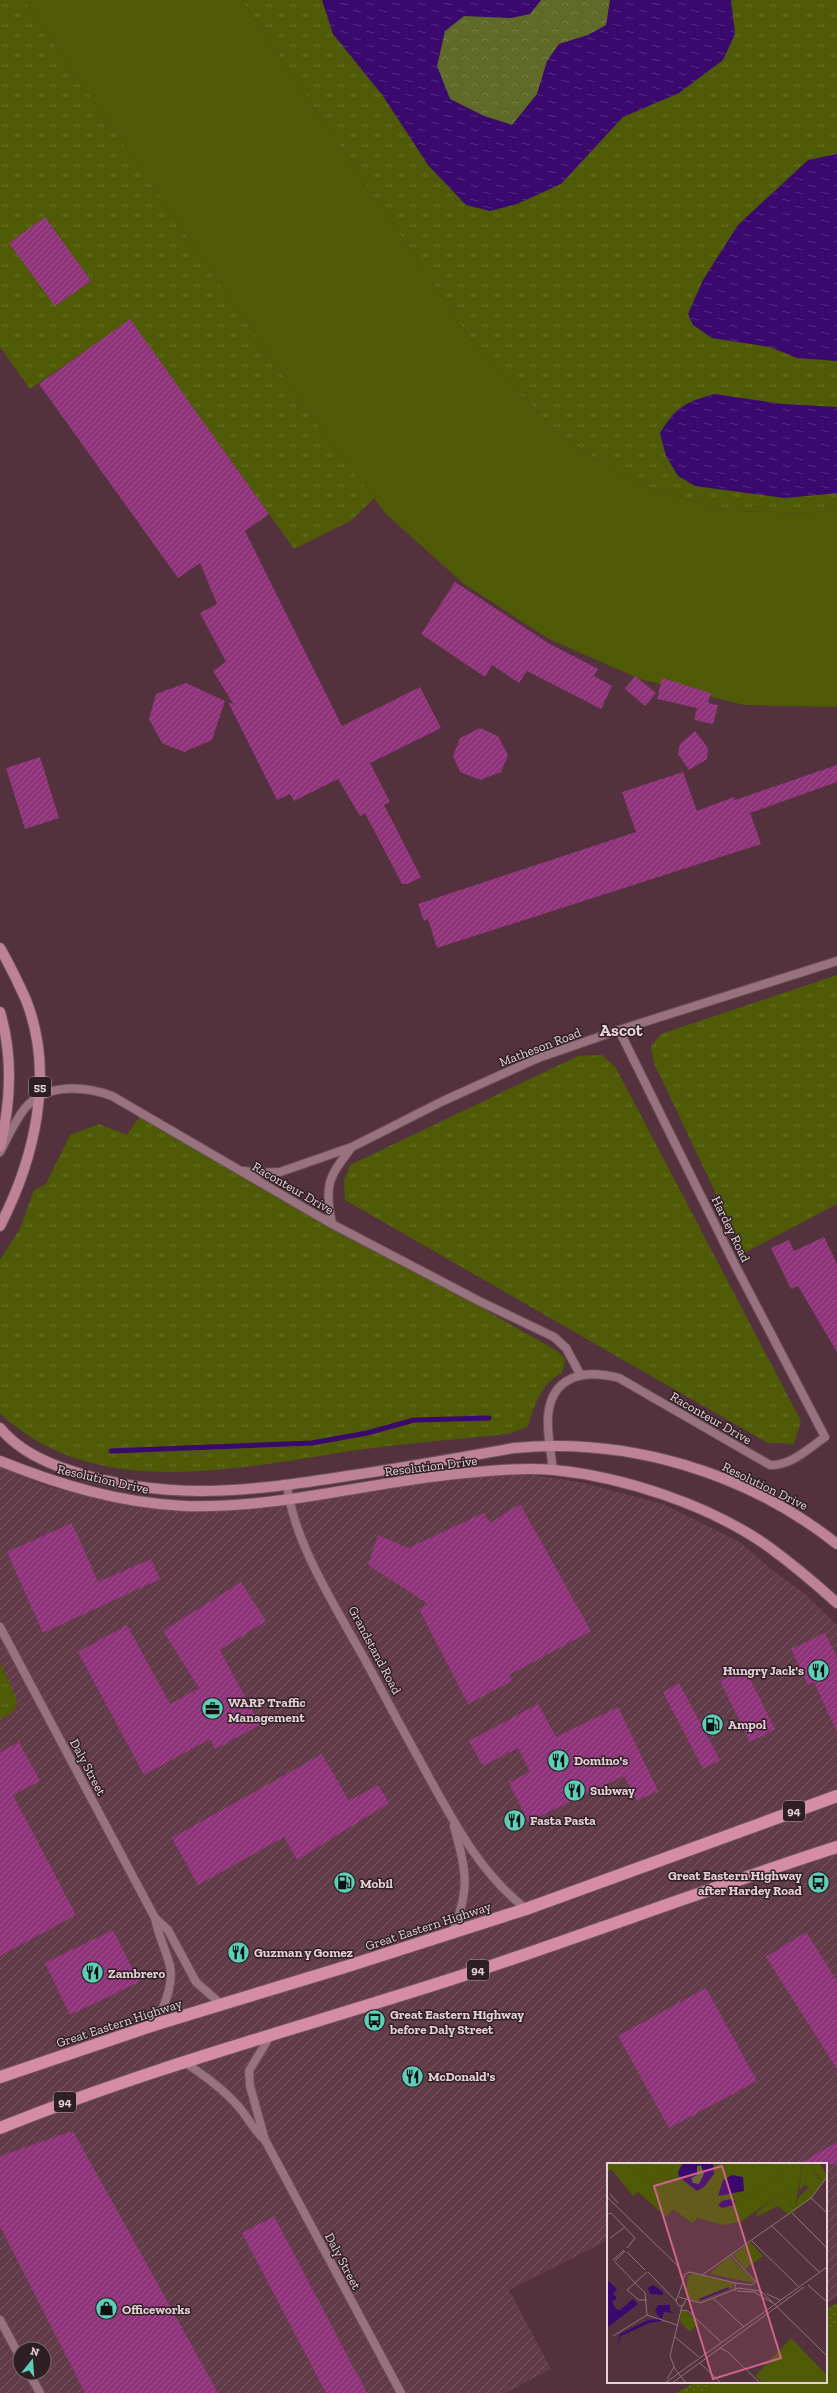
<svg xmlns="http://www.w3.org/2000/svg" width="837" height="2393" viewBox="0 0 837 2393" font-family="'Zilla Slab',serif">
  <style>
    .industrial { fill: url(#industrial-furrows); fill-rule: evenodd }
    .grass { fill: url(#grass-tufts) }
    .forest { fill: url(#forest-crowns) }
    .park { fill: url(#park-dots) }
    .garden { fill: #4f5a06 }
    .water { fill: url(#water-ripples) }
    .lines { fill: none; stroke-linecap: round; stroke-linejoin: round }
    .stream { stroke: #3a096d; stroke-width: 5 }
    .building { fill: url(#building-hatch) }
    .street-casing { stroke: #6c505a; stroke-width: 10 }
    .primary-casing { stroke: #6c505a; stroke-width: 12 }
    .highway-casing { stroke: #6c505a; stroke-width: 14 }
    .street { stroke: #98727e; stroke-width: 8 }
    .primary { stroke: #bd8295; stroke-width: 10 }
    .highway { stroke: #d58da5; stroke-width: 12 }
    .labels { text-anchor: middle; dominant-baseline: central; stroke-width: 3; stroke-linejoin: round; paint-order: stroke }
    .shield { fill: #2e1f24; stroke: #af9ca1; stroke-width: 1 }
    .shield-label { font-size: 12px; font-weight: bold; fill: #e6d1d7 }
    .street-label { font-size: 13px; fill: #e6d1d7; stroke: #2e1f24 }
    .poi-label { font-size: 13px; font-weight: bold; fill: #e6d1d7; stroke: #2e1f24; text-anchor: start }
    .district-label { font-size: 17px; font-weight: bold; fill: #e6d1d7; stroke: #2e1f24 }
    .inset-river { fill: none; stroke: #3a096d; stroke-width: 2 }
    .inset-road { fill: none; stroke: #8e727b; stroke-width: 1 }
    .view { fill: #d0628d; fill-opacity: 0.15; stroke: #d0628d; stroke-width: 2 }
    .inset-edge { fill: none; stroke: #e6d1d7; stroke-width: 2 }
  </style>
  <defs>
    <pattern id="industrial-furrows" width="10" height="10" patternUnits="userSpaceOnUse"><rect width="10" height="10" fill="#623b48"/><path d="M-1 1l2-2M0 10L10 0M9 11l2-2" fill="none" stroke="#785662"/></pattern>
    <pattern id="grass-tufts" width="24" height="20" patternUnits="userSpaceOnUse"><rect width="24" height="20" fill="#4f5a06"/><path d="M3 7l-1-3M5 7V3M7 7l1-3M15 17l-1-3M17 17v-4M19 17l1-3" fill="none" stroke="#68712a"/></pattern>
    <pattern id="forest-crowns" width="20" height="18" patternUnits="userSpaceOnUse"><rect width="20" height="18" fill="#5f6a29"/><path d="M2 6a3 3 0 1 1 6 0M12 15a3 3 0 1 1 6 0" fill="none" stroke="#767e47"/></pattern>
    <pattern id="park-dots" width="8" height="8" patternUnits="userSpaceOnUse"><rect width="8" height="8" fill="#4f5a06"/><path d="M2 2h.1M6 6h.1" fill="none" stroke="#68712a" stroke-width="1.8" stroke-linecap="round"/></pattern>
    <pattern id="water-ripples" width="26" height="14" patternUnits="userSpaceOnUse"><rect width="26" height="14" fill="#3a096d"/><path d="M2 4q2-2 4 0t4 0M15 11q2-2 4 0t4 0" fill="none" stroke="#562c81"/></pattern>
    <pattern id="building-hatch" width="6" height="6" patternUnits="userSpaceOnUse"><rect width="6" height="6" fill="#8f337a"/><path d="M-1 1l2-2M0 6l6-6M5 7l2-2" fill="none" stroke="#9f508c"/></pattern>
  </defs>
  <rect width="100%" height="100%" fill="#53323d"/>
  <path class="industrial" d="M0,1467L47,1486L118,1503L170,1510L221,1511L342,1496L414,1484L521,1473L584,1483L663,1504L740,1542L771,1569L805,1594L837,1625V2297L826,2303V2164H608V2240L509,2290L551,2369L505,2393H0ZM20,2349H44V2373H20Z"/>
  <path class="grass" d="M0,0H24L316,423L374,498L352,520L294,549L130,320L30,389L0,347Z
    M242,0H837V507L815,513L728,511L639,485L565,439L482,356Z
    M837,975V1204L744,1253L654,1063L651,1046L661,1034Z
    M602,1055L616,1068L801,1421L794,1444L768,1443L345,1200L344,1181L350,1165L578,1056Z
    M142,1113L557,1351L565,1359L562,1373C539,1384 536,1405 527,1427L508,1434C458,1439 408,1443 358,1450C242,1467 95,1504 0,1413V1260L20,1229L34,1190L46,1184L70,1135L99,1124L127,1135Z
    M0,1662L18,1703L13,1712L0,1719Z"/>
  <path class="forest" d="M541,0H610L607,25L588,35L559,44L547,61L537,94L512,125L484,116L450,99L437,66L445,31L464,16L511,18L529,14Z"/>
  <path class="park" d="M837,2303V2393H676L696,2382H826V2309Z"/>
  <path class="garden" d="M24,0H242L482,356L565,439L639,485L728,511L815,513L837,507V707L744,705L640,679L549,639L464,584L386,514L316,423Z
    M837,2326V2393H697L719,2382H826V2331Z"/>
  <path class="water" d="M322,0H541L530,14L511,18L464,16L445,31L437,66L450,99L484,116L512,125L537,94L547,61L559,44L588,35L606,25L610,0H731L735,34L723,60L679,93L623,117L561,184L517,204L490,211L466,205L428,165L383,96L333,34Z
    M837,154V361L797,358L770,347L712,338L693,325L688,314L703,280L738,225L808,160Z
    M714,394L783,404L837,407V493L785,498L695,486L678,476L666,456L660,433C677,406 684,403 714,394Z"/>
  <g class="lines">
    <path class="stream" d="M111,1451L312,1443L367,1433L414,1420L489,1418"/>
  </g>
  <path class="building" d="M45,217L91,281L55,306L9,243Z
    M130,319L269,514L245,531L342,726L420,687L441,728L370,763L390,802L384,805L421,877L408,884H402L365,813L360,816L338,779L294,801L290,794L277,800L228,702L234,705L213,671L226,662L200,613L217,604L200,563L178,578L39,384Z
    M455,582L548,643L598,669L594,676L612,686L601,709L527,671L519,683L492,665L485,677L421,634Z
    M635,676L656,693L645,706L625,689Z
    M662,678L711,693L708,703L718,705L713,724L694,720L697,708L657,699Z
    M186,683L225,701L212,740L184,752L162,743L149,719L156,694Z
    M480,728L498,736L508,755L501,772L480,780L460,772L453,756L460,738Z
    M695,731L708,748L707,759L689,770L678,754L680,744Z
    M40,757L59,818L25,829L6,768Z
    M837,765V782L750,813L761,844L437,948L428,919L424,921L418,904L636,832L622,792L683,772L697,811L734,797L735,800Z
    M824,1237L837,1264V1352L798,1286L791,1289L771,1248L789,1240L794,1251Z
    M520,1504L591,1631L509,1675L512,1681L468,1704L419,1609L428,1604L368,1565L378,1535L408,1548L484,1513L490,1523Z
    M72,1523L98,1582L151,1559L160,1579L43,1633L7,1552Z
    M241,1582L266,1621L220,1650L260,1725L215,1749L210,1739L144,1775L78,1652L127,1625L170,1704L199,1688L163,1631Z
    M825,1633L837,1658V1732L814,1682L808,1685L791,1649Z
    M745,1669L775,1729L750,1742L720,1681Z
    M679,1683L720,1760L703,1769L663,1692Z
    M538,1704L556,1737L618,1707L658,1791L637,1801L624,1776L528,1822L509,1782L530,1772L518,1748L483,1766L469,1741Z
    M19,1742L40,1781L13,1795L76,1915L0,1956V1752Z
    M322,1754L349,1801L378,1785L389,1803L297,1860L284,1837L198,1885L172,1838Z
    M113,1930L139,1982L70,2015L45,1963Z
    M806,1932L837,1981V2069L766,1957Z
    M706,1988L757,2081L669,2128L618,2036Z
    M73,2131L218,2393H85L0,2226V2156Z
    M837,2142V2164H799Z
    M274,2216L367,2393H326L242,2233Z"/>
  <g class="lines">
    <defs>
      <path id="street" d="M0,1152C8,1137 15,1120 26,1107C47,1083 85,1086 112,1096L332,1224L479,1301L554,1337L566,1348L580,1374
        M244,1171L260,1173L280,1172L352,1147L443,1101L538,1058L619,1030L837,961
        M332,1224C324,1186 328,1178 351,1148
        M553,1470C551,1453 547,1435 548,1417C551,1375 585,1369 619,1378L770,1465C791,1466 809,1448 825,1437L735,1265L619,1030
        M287,1485C294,1545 340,1614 369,1667C387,1701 406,1736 425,1770C453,1821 480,1873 526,1909
        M0,1627L155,1918C158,1935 166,1950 170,1966C174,1986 163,2006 157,2024
        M155,1918L168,1930L196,1982L222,2005
        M452,1933C471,1889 466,1871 454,1826
        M270,2036L249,2071L250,2086L265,2140L401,2393
        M184,2062C204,2075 222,2088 238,2106C248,2117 253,2130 265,2140
        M0,2320L20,2357
        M29,2373L40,2393"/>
      <path id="primary" d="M0,948C9,964 18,982 26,1000C55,1073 35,1158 0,1226
        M0,1012C13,1056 11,1102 0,1147
        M0,1428C18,1450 48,1464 75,1472C169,1502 252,1491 347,1476C402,1468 458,1458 514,1448C628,1437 746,1472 837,1544
        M0,1461C60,1485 120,1503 184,1506C276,1509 366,1483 456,1474C488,1471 522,1467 554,1470C624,1477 710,1505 769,1547C792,1564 815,1583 837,1603"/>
      <path id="highway" d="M0,2077L157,2024L345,1967L526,1909L837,1796
        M0,2128C148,2068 303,2027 455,1978C583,1936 709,1888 837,1847"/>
    </defs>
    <use href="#street" class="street-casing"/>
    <use href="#primary" class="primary-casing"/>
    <use href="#highway" class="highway-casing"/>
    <use href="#street" class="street"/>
    <use href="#primary" class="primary"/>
    <use href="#highway" class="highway"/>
  </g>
  <defs>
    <symbol id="restaurant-disc" viewBox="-11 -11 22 22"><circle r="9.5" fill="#5eceb7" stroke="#2e1f24"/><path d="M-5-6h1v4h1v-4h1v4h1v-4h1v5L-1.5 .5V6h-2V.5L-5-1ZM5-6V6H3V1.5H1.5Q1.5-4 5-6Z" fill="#111"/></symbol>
    <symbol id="office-disc" viewBox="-11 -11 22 22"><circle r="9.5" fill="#5eceb7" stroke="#2e1f24"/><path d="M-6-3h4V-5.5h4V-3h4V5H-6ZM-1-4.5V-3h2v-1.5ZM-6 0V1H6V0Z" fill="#111"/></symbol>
    <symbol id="fuel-disc" viewBox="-11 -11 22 22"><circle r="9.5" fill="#5eceb7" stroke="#2e1f24"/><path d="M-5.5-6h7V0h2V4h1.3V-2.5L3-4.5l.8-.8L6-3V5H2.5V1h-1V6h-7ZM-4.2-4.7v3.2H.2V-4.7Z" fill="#111"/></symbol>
    <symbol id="bus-disc" viewBox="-11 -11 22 22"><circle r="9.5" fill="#5eceb7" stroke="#2e1f24"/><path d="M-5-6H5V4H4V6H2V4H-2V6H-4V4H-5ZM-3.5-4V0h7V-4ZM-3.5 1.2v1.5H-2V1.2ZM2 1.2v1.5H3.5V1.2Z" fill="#111"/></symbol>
    <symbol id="shop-disc" viewBox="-11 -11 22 22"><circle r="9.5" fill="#5eceb7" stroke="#2e1f24"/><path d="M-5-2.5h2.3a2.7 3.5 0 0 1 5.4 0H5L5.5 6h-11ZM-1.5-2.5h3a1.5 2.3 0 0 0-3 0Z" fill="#111"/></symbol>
  </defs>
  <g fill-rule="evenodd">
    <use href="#restaurant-disc" x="806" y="1658" width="25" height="25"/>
    <use href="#office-disc" x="200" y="1696" width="25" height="25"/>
    <use href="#fuel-disc" x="700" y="1712" width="25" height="25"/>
    <use href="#restaurant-disc" x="546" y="1748" width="25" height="25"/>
    <use href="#restaurant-disc" x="562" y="1778" width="25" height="25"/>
    <use href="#restaurant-disc" x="502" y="1808" width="25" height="25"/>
    <use href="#bus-disc" x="806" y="1870" width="25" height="25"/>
    <use href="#fuel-disc" x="332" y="1870" width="25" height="25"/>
    <use href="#restaurant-disc" x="226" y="1940" width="25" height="25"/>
    <use href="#restaurant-disc" x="80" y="1960" width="25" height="25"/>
    <use href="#bus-disc" x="362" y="2008" width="25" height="25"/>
    <use href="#restaurant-disc" x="400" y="2064" width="25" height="25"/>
    <use href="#shop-disc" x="94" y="2296" width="25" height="25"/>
  </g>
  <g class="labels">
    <g class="shield">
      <rect x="29" y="1077" width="22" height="20" rx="3"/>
      <rect x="783" y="1801" width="22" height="20" rx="3"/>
      <rect x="467" y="1960" width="22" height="20" rx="3"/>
      <rect x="54" y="2092" width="22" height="20" rx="3"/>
    </g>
    <g class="shield-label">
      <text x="40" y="1087">55</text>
      <text x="794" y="1811">94</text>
      <text x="478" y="1970">94</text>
      <text x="65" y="2102">94</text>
    </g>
    <g class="street-label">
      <text transform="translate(540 1047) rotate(-21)">Matheson Road</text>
      <text transform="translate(293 1188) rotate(30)">Raconteur Drive</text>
      <text transform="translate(731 1229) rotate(64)">Hardey Road</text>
      <text transform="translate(711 1418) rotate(30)">Raconteur Drive</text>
      <text transform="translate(431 1466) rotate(-7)">Resolution Drive</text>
      <text transform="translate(103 1479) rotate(13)">Resolution Drive</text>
      <text transform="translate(765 1486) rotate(26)">Resolution Drive</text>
      <text transform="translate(375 1650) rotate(62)">Grandstand Road</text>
      <text transform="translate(88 1767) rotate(62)">Daly Street</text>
      <text transform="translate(428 1926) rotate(-18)">Great Eastern Highway</text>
      <text transform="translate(119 2023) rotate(-18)">Great Eastern Highway</text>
      <text transform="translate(343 2261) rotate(62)">Daly Street</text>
    </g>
    <g class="poi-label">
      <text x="804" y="1670" text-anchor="end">Hungry Jack's</text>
      <text x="228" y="1702">WARP Traffic<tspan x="228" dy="15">Management</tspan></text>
      <text x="728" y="1724">Ampol</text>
      <text x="574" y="1760">Domino's</text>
      <text x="590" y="1790">Subway</text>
      <text x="530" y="1820">Fasta Pasta</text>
      <text x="802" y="1875" text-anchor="end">Great Eastern Highway<tspan x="802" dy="15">after Hardey Road</tspan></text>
      <text x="360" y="1883">Mobil</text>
      <text x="254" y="1952">Guzman y Gomez</text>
      <text x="108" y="1973">Zambrero</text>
      <text x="390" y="2014">Great Eastern Highway<tspan x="390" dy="15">before Daly Street</tspan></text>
      <text x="428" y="2076">McDonald's</text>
      <text x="122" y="2309">Officeworks</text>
    </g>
    <g class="district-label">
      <text x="621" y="1030">Ascot</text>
    </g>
  </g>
  <g transform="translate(607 2163)">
    <rect width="220" height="220" fill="#53323d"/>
    <path d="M0,0H20L90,54L89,57L85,60L66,46L59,54L31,29L26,33L4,6L0,10ZM45,0H180L176,10L164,20L126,45L111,47L95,40ZM196,0H203L213,17L220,10V14L204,35L182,52L171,43L149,54L150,49L184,23L182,45L188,44L191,35L202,24L197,22L192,28ZM143,79L156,93L138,106L126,92ZM122,93L147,118V120L105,111L104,109ZM86,110L126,120L125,125L93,139L79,134L81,113ZM78,147L91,160L83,169L73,159L74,148Z" fill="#4f5a06"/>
    <path d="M94,2L97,11L92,21L86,20L84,15L89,12L90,3Z" fill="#5f6a29"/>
    <path d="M184,175L220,212V220H156L148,213Z" fill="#4f5a06"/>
    <path d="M20,0H45L95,40L111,47L126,45L164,20L176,10L180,0H196L188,44L182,45L184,24L133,59L116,62L91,55ZM203,0H212L219,11L214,17ZM179,186L191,188L198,197L197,212L190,220H173L163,208L161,200Z" fill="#4f5a06"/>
    <path d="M76,0H106L107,11L97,24L90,28L72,14L71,9ZM94,2L97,11L92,21L86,20L84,15L90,12V3ZM125,12L136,14L137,28L111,33L116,17ZM125,36L128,38L127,42L115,45L111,42L115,38ZM1,118L10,126L6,131L10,135L5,139L9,146L13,147L26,136L31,141L0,165ZM46,122L56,129V132L43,131L41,125ZM51,142H63V148L68,150L57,149L54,158L42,160L14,173L10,185L13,171L41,157L54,156L48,148Z" fill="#3a096d" fill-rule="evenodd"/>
    <path class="inset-river" d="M92,137L122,125"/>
    <path class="inset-road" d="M3,31L11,40M0,34L71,103L76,119L69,138L72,143H76L79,136L72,134M204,35L220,50M185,50L220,85M0,51L4,50L28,75L20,85M165,63L212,109M3,75L18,64M145,78L191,123M20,89L38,107M123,91L149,119L145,122L128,120V128M6,97L17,87M8,98L18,88M8,99L38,130L40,152M40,109L20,127L32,137H40M41,109L69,138M95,112L204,35L220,14M76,116L78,111L83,109L128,120M201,122L220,139M130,128L147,129L166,140M160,131L173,137M79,136L94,140L131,125L154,128L220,193M107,136L137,164M75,143L63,193L68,206L79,220M74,147L81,148L114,179M6,173L40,152L70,162M68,174L92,194M113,185L121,189L153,220M93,200L114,220M60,216L67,204M58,220L220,104M65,220L197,124"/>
    <path class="view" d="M115,3L174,195L106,216L47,23Z"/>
    <rect width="220" height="220" class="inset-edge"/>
  </g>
  <g transform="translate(32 2361) rotate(17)"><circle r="19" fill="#2e1f24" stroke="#78666c"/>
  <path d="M0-3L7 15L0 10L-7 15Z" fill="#5eceb7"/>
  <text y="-6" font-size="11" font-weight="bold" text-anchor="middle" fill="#e6d1d7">N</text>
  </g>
</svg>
